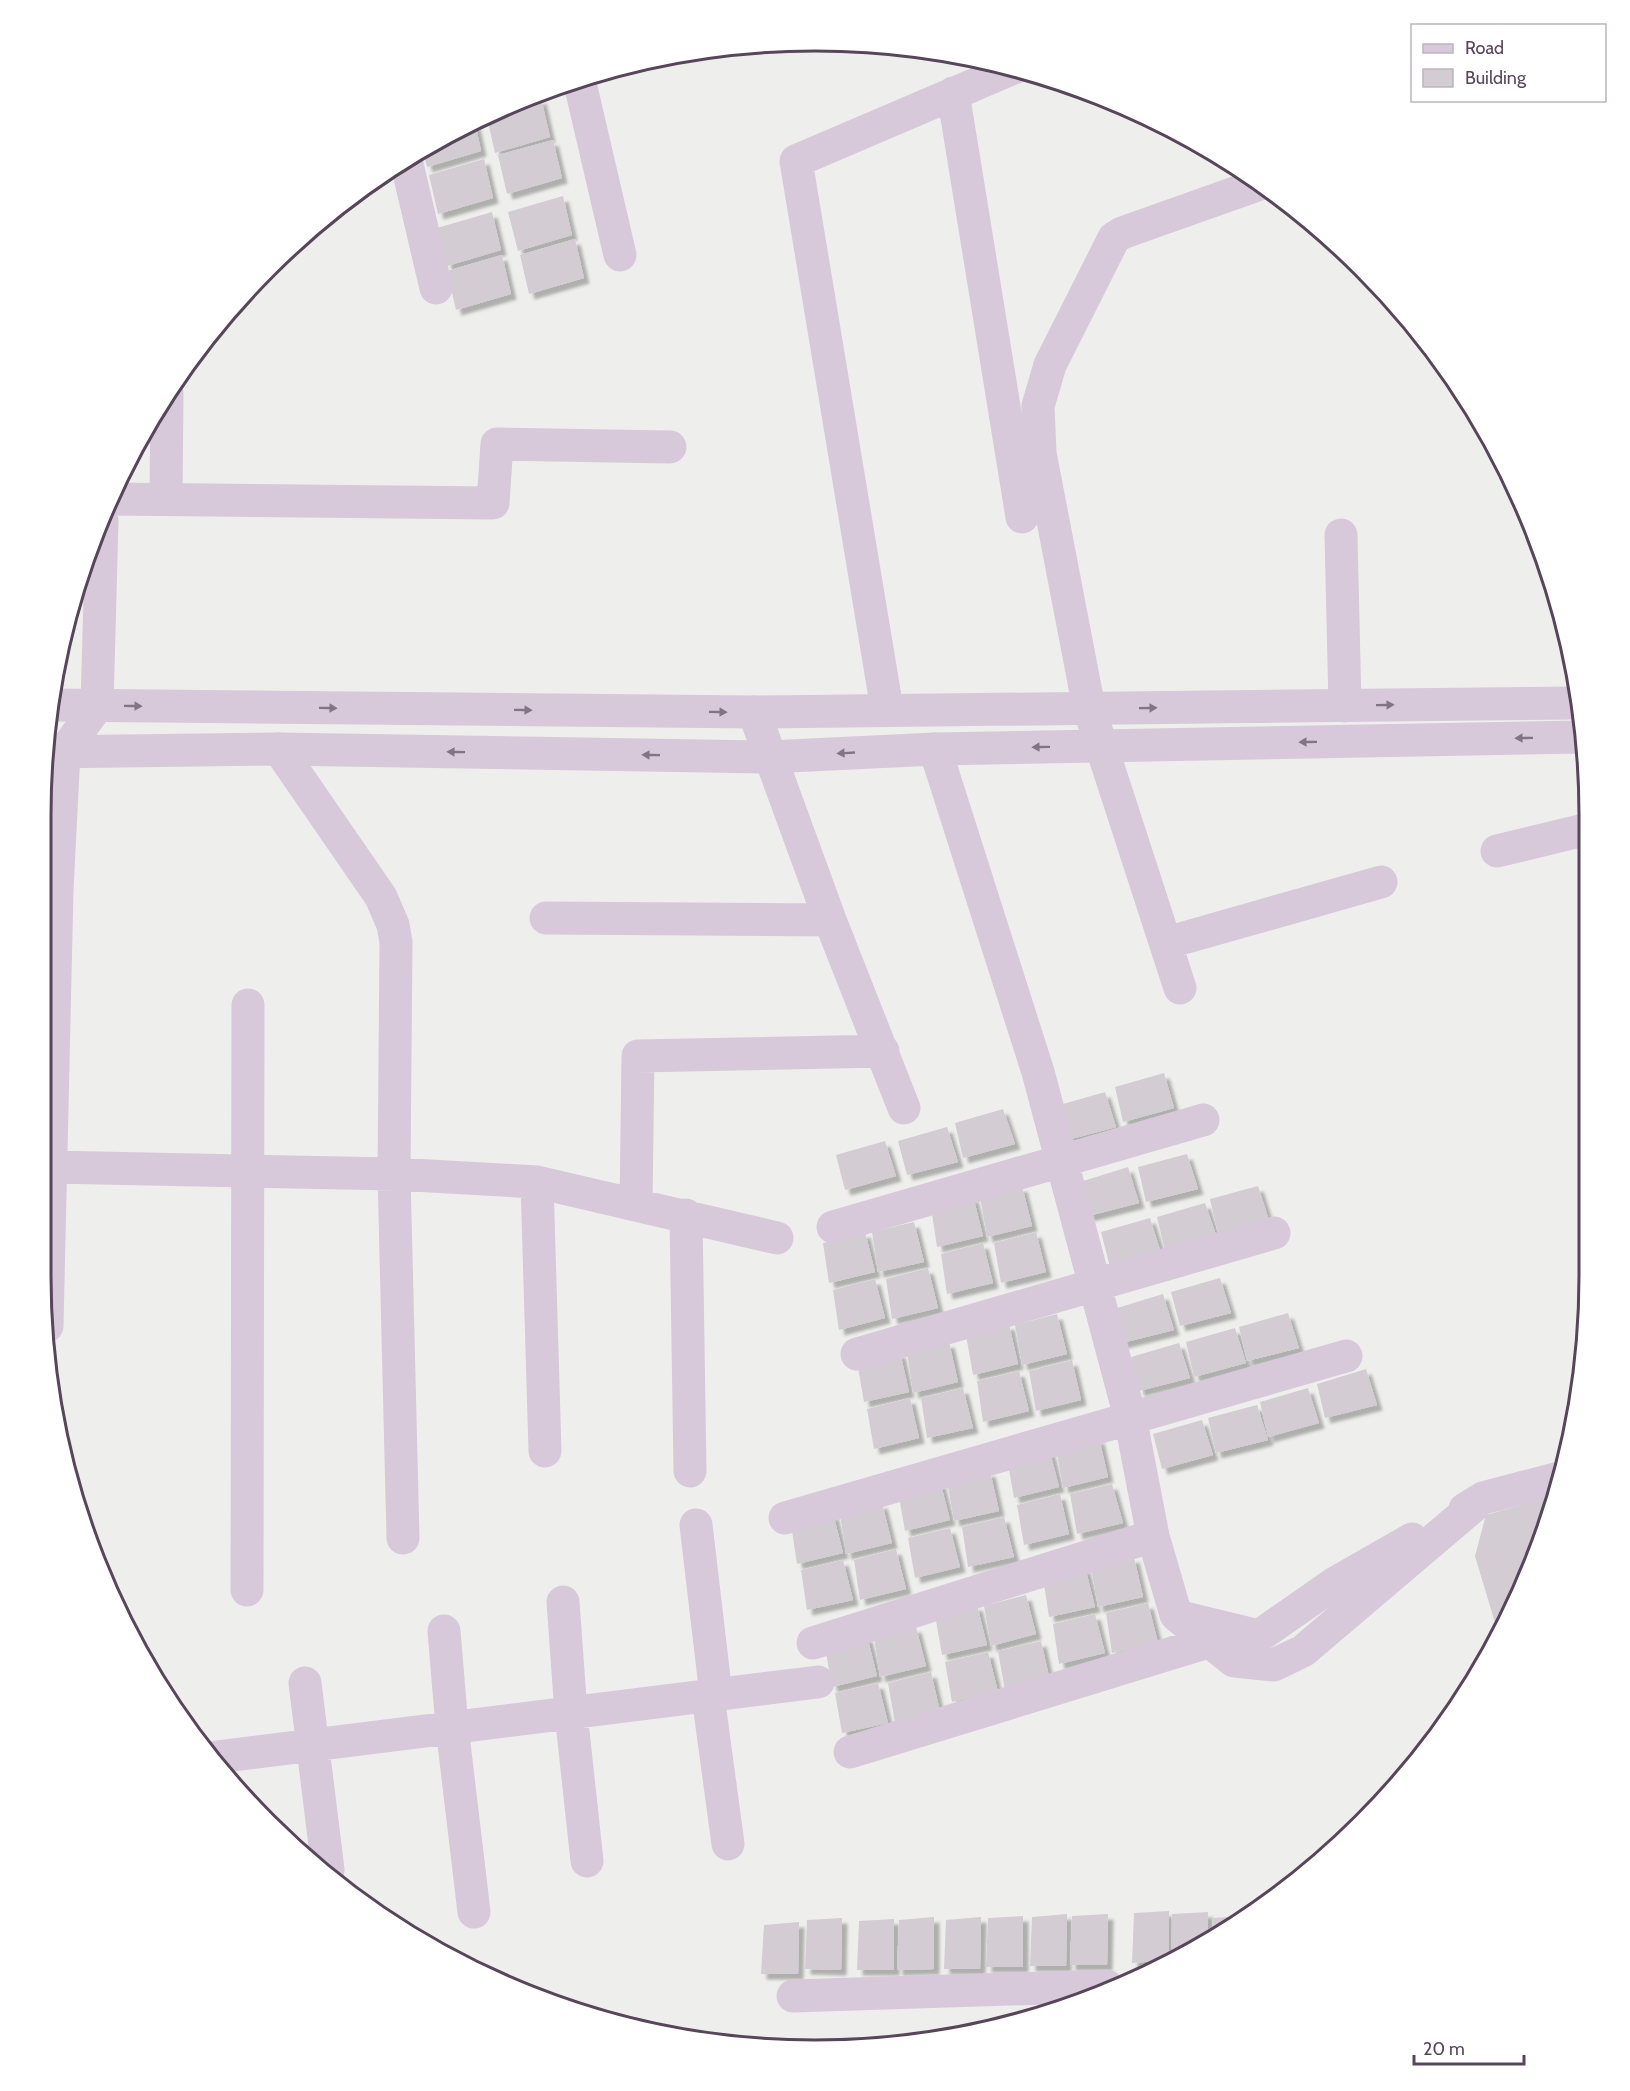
<svg xmlns="http://www.w3.org/2000/svg" width="1630" height="2091" viewBox="0 0 1630 2091" font-family="Cabin,sans-serif">
  <style>
    .building { fill: #d3ccd3; filter: url(#shadow) }
    .lines { fill: none; stroke-linecap: round; stroke-linejoin: round }
    .minor { stroke: #d7c9da; stroke-width: 33 }
    .tertiary { stroke: #d7c9da; stroke-width: 33 }
    .oneway { fill: #847386 }
    .rim { fill: none; stroke: #574559; stroke-width: 3 }
  </style>
  <defs>
    <filter id="shadow"><feDropShadow dx="5.5" dy="5.5" stdDeviation="1.5" flood-color="#0004"/></filter>
  </defs>
  <rect width="100%" height="100%" fill="#eeefec"/>
  <path class="building" d="M541,98L550,137L495,153L487,118Z
    M475,123L481,151L427,167L422,148Z
    M553,140L562,178L507,194L498,155Z
    M484,159L493,198L438,214L429,175Z
    M563,196L572,235L518,251L508,212Z
    M492,212L501,250L447,266L437,228Z
    M575,239L584,278L529,294L520,255Z
    M502,255L511,294L456,310L447,271Z
    M1164,1073L1174,1108L1123,1122L1115,1087Z
    M1105,1092L1116,1127L1064,1141L1056,1106Z
    M1003,1109L1015,1144L963,1158L955,1123Z
    M947,1127L958,1162L907,1175L898,1141Z
    M885,1141L896,1176L845,1190L836,1155Z
    M1187,1154L1198,1189L1146,1202L1138,1167Z
    M1128,1167L1139,1203L1088,1216L1080,1182Z
    M1022,1186L1032,1226L987,1237L980,1197Z
    M1258,1186L1269,1220L1218,1234L1210,1199Z
    M973,1196L983,1236L937,1247L931,1207Z
    M1205,1203L1217,1238L1165,1251L1157,1217Z
    M1150,1218L1161,1253L1110,1267L1101,1232Z
    M914,1222L924,1262L878,1272L872,1232Z
    M865,1232L875,1272L829,1283L823,1243Z
    M1036,1232L1046,1272L1001,1283L994,1243Z
    M983,1243L993,1283L947,1294L941,1254Z
    M928,1268L938,1308L892,1319L886,1279Z
    M1220,1278L1231,1313L1180,1326L1171,1292Z
    M875,1279L885,1318L839,1330L833,1290Z
    M1163,1294L1174,1330L1122,1343L1114,1309Z
    M1288,1313L1299,1348L1247,1361L1239,1327Z
    M1057,1314L1067,1354L1022,1365L1015,1325Z
    M1009,1324L1018,1364L973,1375L966,1335Z
    M1235,1328L1246,1363L1194,1377L1186,1342Z
    M949,1342L958,1382L913,1393L907,1352Z
    M1179,1343L1190,1378L1139,1391L1131,1357Z
    M900,1352L909,1392L864,1402L857,1362Z
    M1072,1360L1081,1400L1036,1411L1029,1371Z
    M1366,1369L1377,1405L1325,1418L1317,1384Z
    M1019,1371L1029,1411L983,1422L977,1381Z
    M963,1388L973,1428L927,1438L921,1398Z
    M1308,1388L1319,1423L1268,1437L1260,1402Z
    M910,1398L919,1438L874,1449L867,1409Z
    M1257,1405L1268,1440L1216,1453L1208,1418Z
    M1202,1420L1213,1455L1162,1469L1153,1434Z
    M1099,1438L1108,1477L1063,1488L1056,1448Z
    M1049,1448L1059,1487L1014,1498L1007,1458Z
    M990,1471L999,1511L954,1521L947,1481Z
    M940,1481L950,1520L905,1531L898,1491Z
    M1112,1484L1123,1523L1077,1534L1070,1494Z
    M1060,1494L1069,1534L1024,1545L1017,1505Z
    M1554,1495L1531,1572L1498,1633L1475,1556L1486,1515Z
    M882,1503L892,1543L846,1554L840,1514Z
    M833,1513L843,1553L797,1564L791,1524Z
    M1004,1517L1014,1557L968,1567L962,1527Z
    M950,1528L960,1567L915,1578L908,1538Z
    M896,1549L906,1589L860,1600L854,1560Z
    M1134,1557L1143,1597L1098,1607L1091,1567Z
    M843,1560L853,1600L807,1610L801,1570Z
    M1085,1567L1095,1607L1049,1617L1043,1577Z
    M1026,1595L1036,1634L991,1646L984,1606Z
    M1148,1603L1158,1643L1112,1653L1106,1613Z
    M977,1605L987,1645L942,1655L935,1615Z
    M1095,1614L1105,1653L1059,1664L1053,1624Z
    M916,1627L926,1666L880,1677L874,1637Z
    M867,1636L877,1676L832,1687L825,1647Z
    M1041,1641L1050,1681L1005,1691L998,1651Z
    M988,1652L998,1692L952,1702L945,1662Z
    M931,1672L940,1712L895,1723L888,1683Z
    M878,1683L888,1723L842,1733L835,1693Z
    M1169,1911V1960L1132,1963L1134,1913Z
    M1208,1912L1207,1943L1171,1960L1172,1914Z
    M1067,1914L1066,1966H1030L1032,1917Z
    M1108,1914L1107,1965H1070L1072,1916Z
    M1023,1916V1967H986L988,1918Z
    M1246,1916L1212,1940L1213,1918Z
    M934,1917V1969L897,1970L899,1920Z
    M981,1917L980,1969H944L946,1920Z
    M842,1918L841,1970L805,1969L807,1920Z
    M894,1919V1970H857L859,1921Z
    M799,1922L798,1974H761L764,1925Z"/>
  <g class="lines">
    <path class="minor" d="M579,79L620,255
      M953,93L1022,517
      M406,160L436,288
      M112,499L493,503L497,444L670,447
      M166,499L167,394
      M1341,535L1345,706
      M887,709L796,161L1016,67
      M754,712L830,920L904,1108
      M279,749L381,897L393,925L396,942L394,1174L403,1538
      M935,749L1038,1072L1130,1417L1153,1536L1176,1615L1234,1661L1274,1665L1303,1651L1483,1498
      M1497,851L1588,829
      M546,918L830,920
      M1166,943L1381,882
      M1180,988L1089,708L1040,453L1038,406L1050,365L1114,238L1122,233L1260,184
      M52,1167L394,1174L537,1182L777,1238
      M537,1182L545,1451
      M636,1204L638,1056L883,1051
      M686,1215L690,1471
      M833,1227L1203,1120
      M47,1326L57,890L64,752L97,706L102,521
      M857,1354L1274,1233
      M1465,1509L1483,1498L1559,1478
      M785,1518L1346,1356
      M696,1525L716,1695
      M247,1590L248,1005
      M563,1602L571,1713L587,1861
      M1185,1618L1259,1636L1335,1583L1412,1539
      M444,1631L452,1727L474,1912
      M813,1643L1153,1536
      M305,1683L328,1870
      M708,1696L728,1844
      M850,1752L1208,1642
      M216,1757L818,1682
      M793,1996L1107,1986"/>
    <path class="tertiary" d="M54,705L754,712L1576,703
      M45,752L279,749L769,757L935,749L1582,737"/>
  </g>
  <defs><path id="oneway-solid" d="M-6-.8H1V-3.2L6.5 0L1 3.2V.8H-6Z" transform="scale(1.5)"/></defs>
  <g class="oneway">
    <use href="#oneway-solid" transform="translate(1385 705) rotate(-1)"/>
    <use href="#oneway-solid" transform="translate(133 706) rotate(1)"/>
    <use href="#oneway-solid" transform="translate(328 708) rotate(1)"/>
    <use href="#oneway-solid" transform="translate(1148 708) rotate(-1)"/>
    <use href="#oneway-solid" transform="translate(523 710) rotate(1)"/>
    <use href="#oneway-solid" transform="translate(718 712) rotate(1)"/>
    <use href="#oneway-solid" transform="translate(1524 738) rotate(179)"/>
    <use href="#oneway-solid" transform="translate(1308 742) rotate(179)"/>
    <use href="#oneway-solid" transform="translate(1041 747) rotate(179)"/>
    <use href="#oneway-solid" transform="translate(456 752) rotate(-179)"/>
    <use href="#oneway-solid" transform="translate(846 753) rotate(177)"/>
    <use href="#oneway-solid" transform="translate(651 755) rotate(-179)"/>
  </g>
  <path d="M0 0H1630V2091H0ZM815 51H815A764 764 0 0 1 1579 815V1276A764 764 0 0 1 815 2040H815A764 764 0 0 1 51 1276V815A764 764 0 0 1 815 51Z" fill="#fff" fill-rule="evenodd"/>
  <path class="rim" d="M815 51H815A764 764 0 0 1 1579 815V1276A764 764 0 0 1 815 2040H815A764 764 0 0 1 51 1276V815A764 764 0 0 1 815 51Z"/>
  <rect x="1411" y="24" width="195" height="78" fill="#ffffff" stroke="#bcb5bd" stroke-width="1.5"/>
  <rect x="1423" y="44" width="30" height="9" fill="#d7c9da" stroke="#bcb5bd" stroke-width="1.5"/>
  <text x="1465" y="54" font-size="18" fill="#574559">Road</text>
  <rect x="1423" y="69" width="30" height="18" fill="#d3ccd3" stroke="#bcb5bd" stroke-width="1.5"/>
  <text x="1465" y="84" font-size="18" fill="#574559">Building</text>
  <path d="M1414 2055v9h110v-9" fill="none" stroke="#574559" stroke-width="3"/>
  <text x="1423" y="2055" font-size="18" fill="#574559" stroke="#ffffff" stroke-width="4.5" paint-order="stroke">20 m</text>
</svg>
